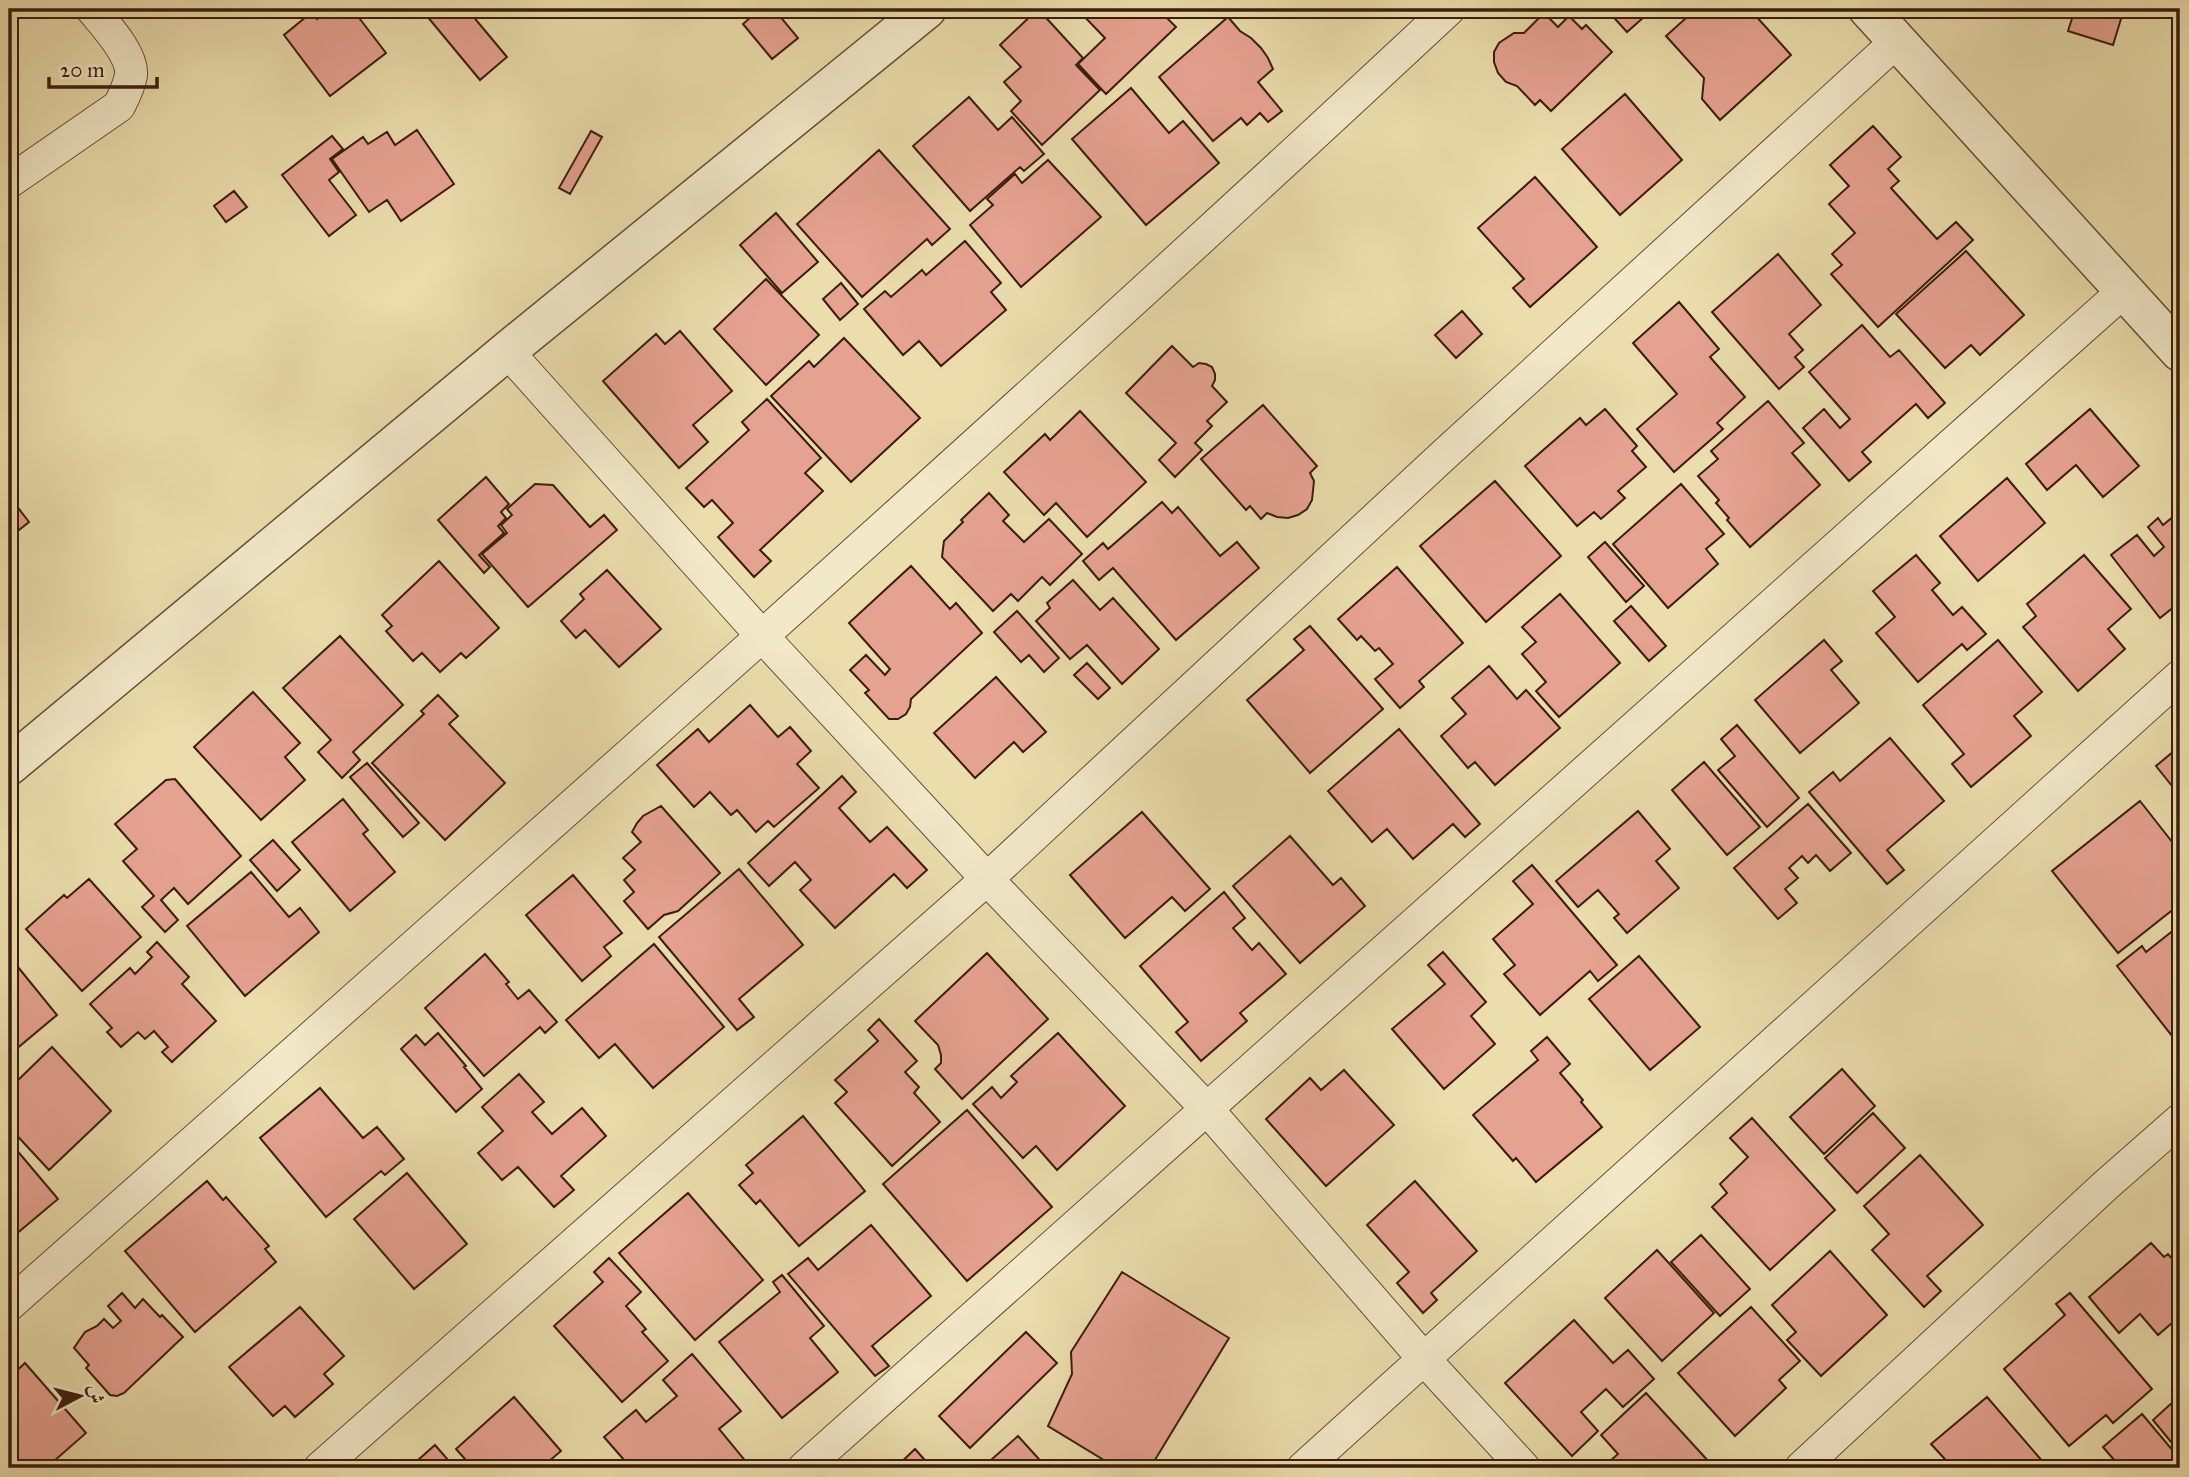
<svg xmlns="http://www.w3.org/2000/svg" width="2189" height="1477" viewBox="0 0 2189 1477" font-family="'IM FELL Great Primer',Amiri,serif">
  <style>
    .building { fill: #e6a291; stroke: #3b1d0f; stroke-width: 2 }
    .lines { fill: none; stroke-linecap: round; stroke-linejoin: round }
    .minor-casing { stroke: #674d36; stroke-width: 34 }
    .tertiary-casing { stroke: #674d36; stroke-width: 41 }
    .minor { stroke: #f2e9c9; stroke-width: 32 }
    .tertiary { stroke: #f2e9c9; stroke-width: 38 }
  </style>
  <rect width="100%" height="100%" fill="#ebddac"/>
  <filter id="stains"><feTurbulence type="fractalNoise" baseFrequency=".00286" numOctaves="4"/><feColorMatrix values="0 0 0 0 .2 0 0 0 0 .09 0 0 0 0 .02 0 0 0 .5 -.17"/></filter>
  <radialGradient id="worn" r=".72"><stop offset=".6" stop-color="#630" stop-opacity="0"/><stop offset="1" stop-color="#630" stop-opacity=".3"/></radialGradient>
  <path class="building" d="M329,9H347L350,13L353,10L386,53L330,96L284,35L312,12L317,19Z
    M421,9H467L507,57L480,80Z
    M744,9H774L798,38L772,59L743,24L751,17Z
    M1038,9L1083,58L1076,65L1100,90L1042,145L1011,111L1021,101L1004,82L1021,67L1000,45Z
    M1077,9H1158L1176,27L1106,94L1078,64L1105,38Z
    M1606,9H1653L1627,32Z
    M1696,9H1736L1739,12L1754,14L1791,55L1720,120L1702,99L1704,78L1666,36Z
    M2075,9H2124L2113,45L2068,31Z
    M1544,13L1558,27L1569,16L1582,29L1586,25L1612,52L1551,111L1540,100L1535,105L1517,86L1506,82L1498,73L1494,62V52L1499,43L1514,33H1524Z
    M1228,17L1240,31L1251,38L1261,48L1268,58L1273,69L1258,82L1282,111L1268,122L1260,113L1247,125L1241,118L1213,141L1159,77Z
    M1131,88L1169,133L1183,121L1219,163L1146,225L1072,139Z
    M1625,94L1682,160L1620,215L1562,149Z
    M969,97L998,130L1012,117L1044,154L1024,171L1020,167L970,211L913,146Z
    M1873,126L1901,157L1888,169L1899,181L1891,188L1937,239L1956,222L1973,240L1878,327L1831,274L1842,265L1832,254L1855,233L1829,204L1849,186L1830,165Z
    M417,130L454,184L401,221L387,200L369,212L332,159L363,137L368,144L387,132L395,145Z
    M591,131L602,137L570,194L559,188Z
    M332,136L343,149L330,159L339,172L329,180L356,215L329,236L282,175Z
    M879,150L950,229L932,245L927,239L862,297L797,224Z
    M1048,160L1101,217L1021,287L970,225L993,205L987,199L1015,174L1022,183Z
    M1535,177L1597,247L1530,307L1513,288L1524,279L1478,228Z
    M234,191L247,207L226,222L214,206Z
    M776,213L818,262L782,293L740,245Z
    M965,241L1001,283L991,292L1006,310L941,366L919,341L903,355L864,309L885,291L891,297L922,270L926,275Z
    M1966,251L2024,315L1980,355L1971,345L1945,368L1896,314Z
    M1778,254L1821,305L1789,334L1803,350L1795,357L1804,367L1779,389L1712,312Z
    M766,279L819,335L766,385L714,329Z
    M841,283L858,304L840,320L823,299Z
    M1679,302L1719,349L1710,357L1745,397L1717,423L1723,429L1674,472L1637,429L1677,394L1633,343Z
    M1462,311L1482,334L1456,358L1435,335Z
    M1862,325L1890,357L1899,350L1945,403L1928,418L1916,404L1862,452L1871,462L1849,481L1803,428L1824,409L1840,428L1850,419L1809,372Z
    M680,331L732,391L693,425L708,442L679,468L603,381L656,334L665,344Z
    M844,338L920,418L851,482L771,396L809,361L814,367Z
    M1172,346L1193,367L1199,363L1206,364L1212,367L1215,374V380L1212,386L1227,402L1207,421L1212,426L1195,443L1202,450L1175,477L1159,460L1176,443L1126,393Z
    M767,399L821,458L805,473L823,491L760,550L771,561L754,577L718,537L733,523L712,500L704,507L686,488L749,430L742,422Z
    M1768,401L1804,443L1792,453L1820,485L1750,547L1727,520L1729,518L1716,503L1719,500L1698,476L1718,459L1711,451Z
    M1263,405L1317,466L1310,473L1314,481L1312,500L1307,509L1298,515L1288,518L1277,517L1267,513L1261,519L1250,506L1246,510L1201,459Z
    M1605,409L1637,446L1632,451L1646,467L1618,491L1625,498L1601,519L1594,512L1577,526L1525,466L1580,418L1586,425Z
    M2090,409L2139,466L2103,497L2076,465L2047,490L2026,464Z
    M1080,411L1146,482L1087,537L1056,503L1044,515L1004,472L1045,434L1050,440Z
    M486,477L509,504L501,512L506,518L498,526L504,533L479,555L490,567L484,573L438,520Z
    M2007,478L2045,523L1978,581L1940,536Z
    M1495,481L1561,556L1486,622L1420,546Z
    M535,484L553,485L590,527L604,515L617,530L528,607L482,554L507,533L501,525L512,515L507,509Z
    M1681,484L1724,534L1706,549L1718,564L1668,608L1613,544Z
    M989,493L1009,515L1003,521L1024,542L1049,519L1082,554L1050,585L1042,577L1018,601L1011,594L993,611L942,557L944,541L963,522L961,520Z
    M9,496L29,522L9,538Z
    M1162,502L1172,513L1178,507L1220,556L1237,542L1259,568L1176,640L1113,568L1099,580L1083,561L1103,543L1108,549Z
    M2180,511V602L2160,618L2111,555L2137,535L2154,556L2164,547L2148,527L2158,518L2163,525Z
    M1605,542L1644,586L1626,602L1588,557Z
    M1916,555L1940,583L1932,590L1953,615L1962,607L1986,634L1967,650L1962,644L1918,682L1876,633L1895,617L1873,591Z
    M2084,555L2131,609L2108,629L2125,649L2078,691L2023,627L2036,616L2027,604Z
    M439,561L499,628L466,658L461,653L440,672L422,653L413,661L386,631L392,626L382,615Z
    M911,566L950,609L956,603L982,633L911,699L910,707L906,714L898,719H889L865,693L869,690L850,670L866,655L885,675L890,669L849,623Z
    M1397,567L1463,643L1419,681L1424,687L1400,708L1375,679L1393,664L1379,648L1375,651L1361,636L1357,640L1338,619Z
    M607,570L661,629L619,667L585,630L576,638L561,621L584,599L580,594Z
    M1073,580L1100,610L1113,598L1159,649L1122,684L1087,645L1070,659L1036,621L1050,608L1047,603Z
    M1560,594L1620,663L1559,717L1536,691L1546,682L1522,654L1536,642L1522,627Z
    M1631,606L1666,646L1649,661L1614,621Z
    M1017,611L1059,658L1044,672L1029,655L1021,662L994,632Z
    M1310,626L1383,709L1310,773L1247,700L1304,650L1294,639Z
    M340,636L403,705L353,752L360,760L342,778L318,752L331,740L283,688Z
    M1824,640L1842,661L1831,670L1859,703L1800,753L1755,700Z
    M1998,640L2042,692L2014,716L2031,736L1971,787L1952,764L1964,754L1923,705Z
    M1087,663L1110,688L1098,699L1074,675Z
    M1489,666L1517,699L1526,690L1560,728L1495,785L1475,762L1468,768L1441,736L1466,714L1452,698Z
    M996,677L1046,732L1023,752L1014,742L975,778L934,733Z
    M253,692L300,743L285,757L305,780L261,820L194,747Z
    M438,695L458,716L449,724L505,783L445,840L372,763L424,714L421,711Z
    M750,705L778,737L790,727L811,751L797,764L819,788L774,827L768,821L756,832L737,810L731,815L710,792L694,807L657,765L698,729L709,742Z
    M1737,725L1799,798L1767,827L1718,770L1735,756L1721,739Z
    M1399,729L1480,824L1465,837L1453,824L1413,859L1387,829L1372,842L1328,791Z
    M1890,738L1944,801L1887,850L1904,870L1887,884L1809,792L1833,772L1840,781Z
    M2180,746V796L2156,766Z
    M1704,762L1760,827L1727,855L1672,790Z
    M367,763L419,823L403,837L350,777Z
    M842,776L856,792L839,808L870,842L887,827L927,870L907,888L894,874L835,928L800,890L811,880L795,862L769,886L748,863Z
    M175,779L241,856L188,904L174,888L161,900L178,920L165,932L142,907L154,896L123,861L137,849L115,824L166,780Z
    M343,799L368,830L363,834L395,872L350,911L292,842Z
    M2140,801L2180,852V904L2118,953L2052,871Z
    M1808,804L1851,853L1830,871L1816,855L1808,863L1802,856L1789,868L1798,878L1785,889L1797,903L1778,919L1734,868Z
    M661,806L720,873L678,911L664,915L648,929L624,901L634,892L624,880L635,870L623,858L641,842L632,832L637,823L643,816Z
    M1638,811L1670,849L1656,861L1679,888L1627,933L1614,918L1619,914L1598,890L1578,907L1556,881Z
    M1142,812L1210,889L1185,911L1172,897L1125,938L1070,875Z
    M1290,836L1333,885L1341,878L1365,906L1300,963L1233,886Z
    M273,840L300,870L277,891L250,860Z
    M1532,865L1617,965L1598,981L1590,971L1540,1015L1504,974L1515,965L1493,939L1533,904L1513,881Z
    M739,869L803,945L739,999L754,1017L737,1030L659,937Z
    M251,872L289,917L300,908L319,932L245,996L187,926Z
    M573,875L622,933L604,947L611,956L582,981L526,915Z
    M89,879L141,937L82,991L26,929L64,895L67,898Z
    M1224,892L1245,918L1233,928L1252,950L1259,943L1286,974L1240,1013L1247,1021L1201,1061L1176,1032L1188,1022L1140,966Z
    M2180,925V1046L2117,966L2142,946L2146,952Z
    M157,942L189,977L182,984L216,1021L172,1062L162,1052L168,1047L154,1031L145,1039L138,1032L121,1047L107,1032L112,1028L90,1004L130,968L135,974L152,957L147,952Z
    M654,944L724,1027L653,1088L615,1044L599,1058L566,1020Z
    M1443,952L1486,1002L1471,1016L1495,1044L1444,1089L1392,1029L1445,984L1428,965Z
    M987,953L1048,1019L962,1099L935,1069L941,1063V1055L938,1045L915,1021Z
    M485,954L509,982L506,984L518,999L529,990L557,1022L545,1033L540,1027L484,1076L425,1008Z
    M9,956L57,1015L9,1055Z
    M1639,956L1700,1027L1650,1070L1589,999Z
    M879,1019L917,1061L905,1072L919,1087L914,1093L940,1122L892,1166L835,1103L847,1092L835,1080L878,1041L868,1030Z
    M438,1033L466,1066L464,1067L482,1089L456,1112L401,1049L416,1035L425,1045Z
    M1058,1033L1125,1106L1057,1170L1036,1146L1023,1158L973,1104L992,1087L1001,1098L1017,1082L1011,1076Z
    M1547,1037L1570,1064L1560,1073L1583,1100L1581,1102L1602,1127L1536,1182L1516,1158L1513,1161L1473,1115L1538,1060L1531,1051Z
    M52,1047L111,1111L49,1170L9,1127V1089Z
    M1842,1069L1875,1106L1824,1154L1790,1117Z
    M1344,1070L1394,1125L1326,1186L1266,1119L1310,1078L1321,1090Z
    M519,1074L544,1102L532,1112L552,1134L582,1108L606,1136L561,1176L574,1190L554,1207L518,1167L502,1180L478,1153L503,1131L482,1107Z
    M320,1088L363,1138L377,1127L404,1159L385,1175L381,1171L326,1217L260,1138Z
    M967,1110L1052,1207L967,1281L883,1184Z
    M1873,1113L1905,1148L1857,1193L1825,1158Z
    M803,1116L865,1191L799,1246L760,1200L756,1204L739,1185L753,1173L746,1165Z
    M1752,1118L1835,1210L1770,1270L1712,1207L1727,1193L1720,1184L1748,1157L1730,1138Z
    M9,1141L58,1199L9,1240Z
    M1920,1155L1983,1225L1927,1276L1941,1291L1924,1307L1872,1250L1889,1234L1864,1206Z
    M407,1173L467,1244L414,1289L354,1219Z
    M207,1181L223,1200L226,1197L269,1246L265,1249L276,1262L195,1332L125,1251Z
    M1415,1181L1477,1251L1431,1293L1437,1300L1423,1313L1397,1283L1409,1272L1367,1225Z
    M688,1193L763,1280L695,1340L619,1253Z
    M871,1225L931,1296L872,1346L889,1366L875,1376L788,1274L808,1258L818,1270Z
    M1701,1235L1750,1289L1720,1316L1671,1262Z
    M2151,1243L2164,1257L2168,1254L2180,1268V1316L2158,1335L2140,1314L2119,1333L2089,1297Z
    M1657,1250L1714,1313L1662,1361L1605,1298Z
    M1830,1251L1887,1315L1821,1376L1787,1340L1796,1332L1772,1305Z
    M609,1258L641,1292L626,1306L646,1329L642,1332L668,1361L622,1402L554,1326L603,1282L594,1272Z
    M1122,1272L1229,1338L1150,1468H1117L1048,1426L1072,1374L1071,1352Z
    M782,1275L824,1326L810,1338L838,1372L782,1418L719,1342L780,1292L773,1282Z
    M122,1293L135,1308L143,1299L160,1317L162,1315L183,1337L124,1393L117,1396L110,1395L86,1368L89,1365L74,1348L85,1332L97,1326L104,1319L113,1328L121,1321L108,1306Z
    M2070,1293L2152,1389L2113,1423L2106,1415L2069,1446L2004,1369L2065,1315L2056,1304Z
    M300,1307L344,1356L324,1374L333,1384L295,1417L285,1406L273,1416L229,1367Z
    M1751,1307L1800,1361L1779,1380L1786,1388L1735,1436L1678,1373Z
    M1574,1320L1613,1363L1628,1350L1654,1379L1623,1407L1606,1389L1581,1412L1598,1431L1572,1456L1505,1383Z
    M1026,1332L1057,1363L970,1448L939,1416Z
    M692,1354L741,1411L719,1429L748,1464L743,1468H631L604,1437L636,1410L646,1422L677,1396L663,1380Z
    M25,1363L86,1433L46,1468H9V1378Z
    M1646,1393L1710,1463L1704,1468H1602L1618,1454L1601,1435Z
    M514,1397L561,1451L541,1468H473L456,1449Z
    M1987,1397L2043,1462L2036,1468H1953L1931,1444Z
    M2174,1401L2180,1408V1453L2153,1420Z
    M2142,1414L2180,1459V1468H2121L2103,1447Z
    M1018,1436L1047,1468H982Z
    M435,1445L455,1468H409Z
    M915,1449L932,1468H895Z"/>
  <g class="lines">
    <defs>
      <path id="minor" d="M9,182L119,106C124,96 129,87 131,75C133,54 105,25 92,9
        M507,351L763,637L987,879L1207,1109L1424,1359L1524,1468
        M9,1305C492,877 977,450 1449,9
        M320,1468L987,879L1446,453L1897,41
        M804,1468L2125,290
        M1303,1468L2180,676
        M1801,1468L2106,1185L2180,1120"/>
      <path id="tertiary" d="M1868,9L2180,352
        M9,766L507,351L927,9"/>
    </defs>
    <use href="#minor" class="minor-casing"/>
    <use href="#tertiary" class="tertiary-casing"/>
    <use href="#minor" class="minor"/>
    <use href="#tertiary" class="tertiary"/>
  </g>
  <rect width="2189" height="1477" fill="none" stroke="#ebddac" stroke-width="35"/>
  <rect x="10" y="10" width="2168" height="1456" fill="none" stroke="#3b1d0f" stroke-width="3.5"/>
  <rect x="18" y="18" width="2154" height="1442" fill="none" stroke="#3b1d0f" stroke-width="2"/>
  <g transform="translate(80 1396) rotate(83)" stroke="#f2e9c9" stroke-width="5" paint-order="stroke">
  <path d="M0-5L12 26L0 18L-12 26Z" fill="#3b1d0f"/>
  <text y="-10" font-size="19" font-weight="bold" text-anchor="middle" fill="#3b1d0f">ش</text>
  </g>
  <path d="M49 77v10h108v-10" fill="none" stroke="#3b1d0f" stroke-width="3.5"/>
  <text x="60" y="77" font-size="21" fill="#3b1d0f" stroke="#f2e9c9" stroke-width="5" paint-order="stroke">20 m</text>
  <rect width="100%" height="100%" filter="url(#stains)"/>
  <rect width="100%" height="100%" fill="url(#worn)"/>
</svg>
